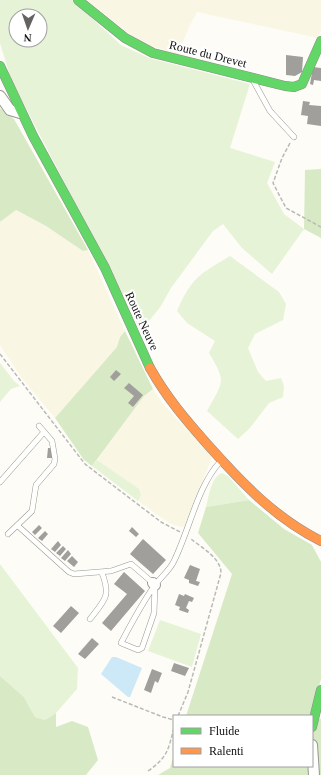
<svg xmlns="http://www.w3.org/2000/svg" width="321" height="775" viewBox="0 0 321 775" font-family="'Times New Roman',serif">
  <style>
    .farmland { fill: #f9f7e4 }
    .green { fill: #e7f3d7; fill-rule: evenodd }
    .forest { fill: #d8eac5 }
    .water { fill: #cde8f7 }
    .building { fill: #a19f9c }
    .lines { fill: none; stroke-linecap: round; stroke-linejoin: round }
    .lane-casing { stroke: #979795; stroke-width: 6 }
    .street-casing { stroke: #979795; stroke-width: 12 }
    .fast-casing { stroke: #8e8d8b; stroke-width: 10 }
    .slow-casing { stroke: #8e8d8b; stroke-width: 10 }
    .path { stroke: #b9b9b8; stroke-width: 1.5; stroke-dasharray: 4 2; stroke-linecap: butt }
    .lane { stroke: #fffffe; stroke-width: 5 }
    .street { stroke: #fffffe; stroke-width: 10 }
    .fast { stroke: #63d668; stroke-width: 9 }
    .slow { stroke: #ff974d; stroke-width: 9 }
    .labels { text-anchor: middle; dominant-baseline: central; stroke-width: 4; stroke-linejoin: round; paint-order: stroke }
    .street-label { font-size: 12px; fill: #111; stroke: #fff }
  </style>
  <rect width="100%" height="100%" fill="#fdfcf7"/>
  <path class="farmland" d="M87,0H321V30L318,38L197,12L189,27L178,54L151,46L133,37Z
    M15,210L46,226L83,251L88,250L125,331L120,337L117,347L55,418L20,376L0,345V222Z
    M153,389L163,404L211,455V460L186,526L181,527L169,523L138,501L141,495L97,460L144,396Z"/>
  <path class="green" d="M0,0H72L121,45L149,58L250,84L230,148L275,162L267,183L284,214L304,229L272,274L242,248L223,224L213,231L171,288L161,306L141,331L11,79L0,43ZM16,16H40V40H16Z
    M230,256L279,292L286,304L283,320L255,334L248,348L258,372L266,381L281,378L284,386L283,397L269,403L250,428L238,439L207,411C223,381 227,383 209,353L215,341L187,323L177,311C192,277 200,274 230,256Z
    M0,363L14,381L20,386L11,389L0,402Z
    M97,460L139,489L141,495L138,501L92,466Z
    M222,473L228,476L249,500L206,507C209,496 211,477 222,473Z
    M0,564L78,668L77,689L56,713L45,720L35,717L24,697L0,676Z
    M160,620L201,634L192,667L148,651Z"/>
  <path class="forest" d="M0,108L14,119L88,250L83,251L46,226L16,210L0,222Z
    M321,169V238L304,229L305,170Z
    M125,331L153,389L144,396L92,466L84,460L55,418L117,347L120,337Z
    M249,500L284,529L312,545L321,562V679L311,716H186L232,574L198,533L206,507Z
    M0,676L24,697L35,717L45,720L56,713V727L72,721L88,727L98,760L86,775H0Z
    M312,717L321,719V775H158L170,768L174,755V766H312Z"/>
  <path class="water" d="M112,657H116L142,668L130,697H128L101,674Z"/>
  <path class="building" d="M286,55L303,57L302,72L295,76L286,75Z
    M313,67L321,68V81L314,80L313,85L310,84Z
    M303,101L310,102L309,105L321,106V126L307,124L308,116L301,115Z
    M116,370L121,374L114,381L110,377Z
    M129,383L143,395L133,407L128,403L134,396L124,388Z
    M48,448H53L52,458H47Z
    M39,525L42,528L35,535L32,532Z
    M132,527L139,534L136,537L129,531Z
    M45,531L48,534L42,541L38,538Z
    M143,539L166,560L153,574L130,554Z
    M58,541L61,545L55,552L51,549Z
    M63,546L66,549L60,556L56,553Z
    M68,550L71,554L65,561L61,558Z
    M72,556L78,562L74,567L67,561Z
    M190,565L200,569L196,581L200,582L198,586L189,583V580L184,578Z
    M124,572L145,591L111,631L102,623L127,594L114,584Z
    M179,594L184,596L185,594L194,598L192,602L189,601L186,608L189,610L188,613L179,610L180,607L175,605Z
    M71,606L79,613L61,633L53,626Z
    M92,638L99,644L85,659L78,654Z
    M174,663L189,668L185,676L171,671Z
    M152,669L162,673L158,683L155,681L151,693L144,690Z"/>
  <g class="lines">
    <defs>
      <path id="lane" d="M254,82L270,111L294,137
        M0,482L44,432
        M18,526L69,572L74,574L111,571L131,564L153,583
        M8,534L32,511L36,485L54,464L55,459L52,441L39,426
        M155,585L154,613L142,648L138,650L121,643C131,624 142,603 155,585C161,577 170,570 174,561C189,531 198,485 220,462
        M90,619C105,600 111,596 102,573"/>
      <path id="street" d="M0,96L10,110L20,113
        M153,583L155,585
        M312,745L314,775"/>
      <path id="fast" d="M78,0L125,38L153,53L285,86L294,87L302,84L321,41
        M0,66L33,136L105,268L150,368
        M312,727L321,690"/>
      <path id="slow" d="M150,368C167,398 185,419 208,445C242,483 275,518 321,541"/>
    </defs>
    <use href="#lane" class="lane-casing"/>
    <use href="#street" class="street-casing"/>
    <use href="#fast" class="fast-casing"/>
    <use href="#slow" class="slow-casing"/>
    <path class="path" d="M290,143L282,158L273,183L286,208L321,227
      M0,354L85,464L161,522L180,532
      M112,697L163,717L174,720
      M178,716L188,692L221,573C221,558 202,548 191,539
      M148,771C168,757 168,750 174,728"/>
    <use href="#lane" class="lane"/>
    <use href="#street" class="street"/>
    <use href="#fast" class="fast"/>
    <use href="#slow" class="slow"/>
  </g>
  <g class="labels">
    <g class="street-label">
      <text transform="translate(208 54) rotate(14)">Route du Drevet</text>
      <text transform="translate(142 321) rotate(65)">Route Neuve</text>
    </g>
  </g>
  <rect x="173" y="715" width="140" height="52" fill="#ffffff" stroke="#a0a0a0"/>
  <rect x="181" y="728" width="20" height="6" fill="#63d668" stroke="#a0a0a0"/>
  <text x="209" y="735" font-size="12" fill="#111111">Fluide</text>
  <rect x="181" y="748" width="20" height="6" fill="#ff974d" stroke="#a0a0a0"/>
  <text x="209" y="755" font-size="12" fill="#111111">Ralenti</text>
  <g transform="translate(28 28) rotate(182)"><circle r="19" fill="#ffffff" stroke="#a0a0a0"/>
  <path d="M0-3L7 15L0 10L-7 15Z" fill="#646362"/>
  <text y="-6" font-size="11" font-weight="bold" text-anchor="middle" fill="#111111">N</text>
  </g>
</svg>
